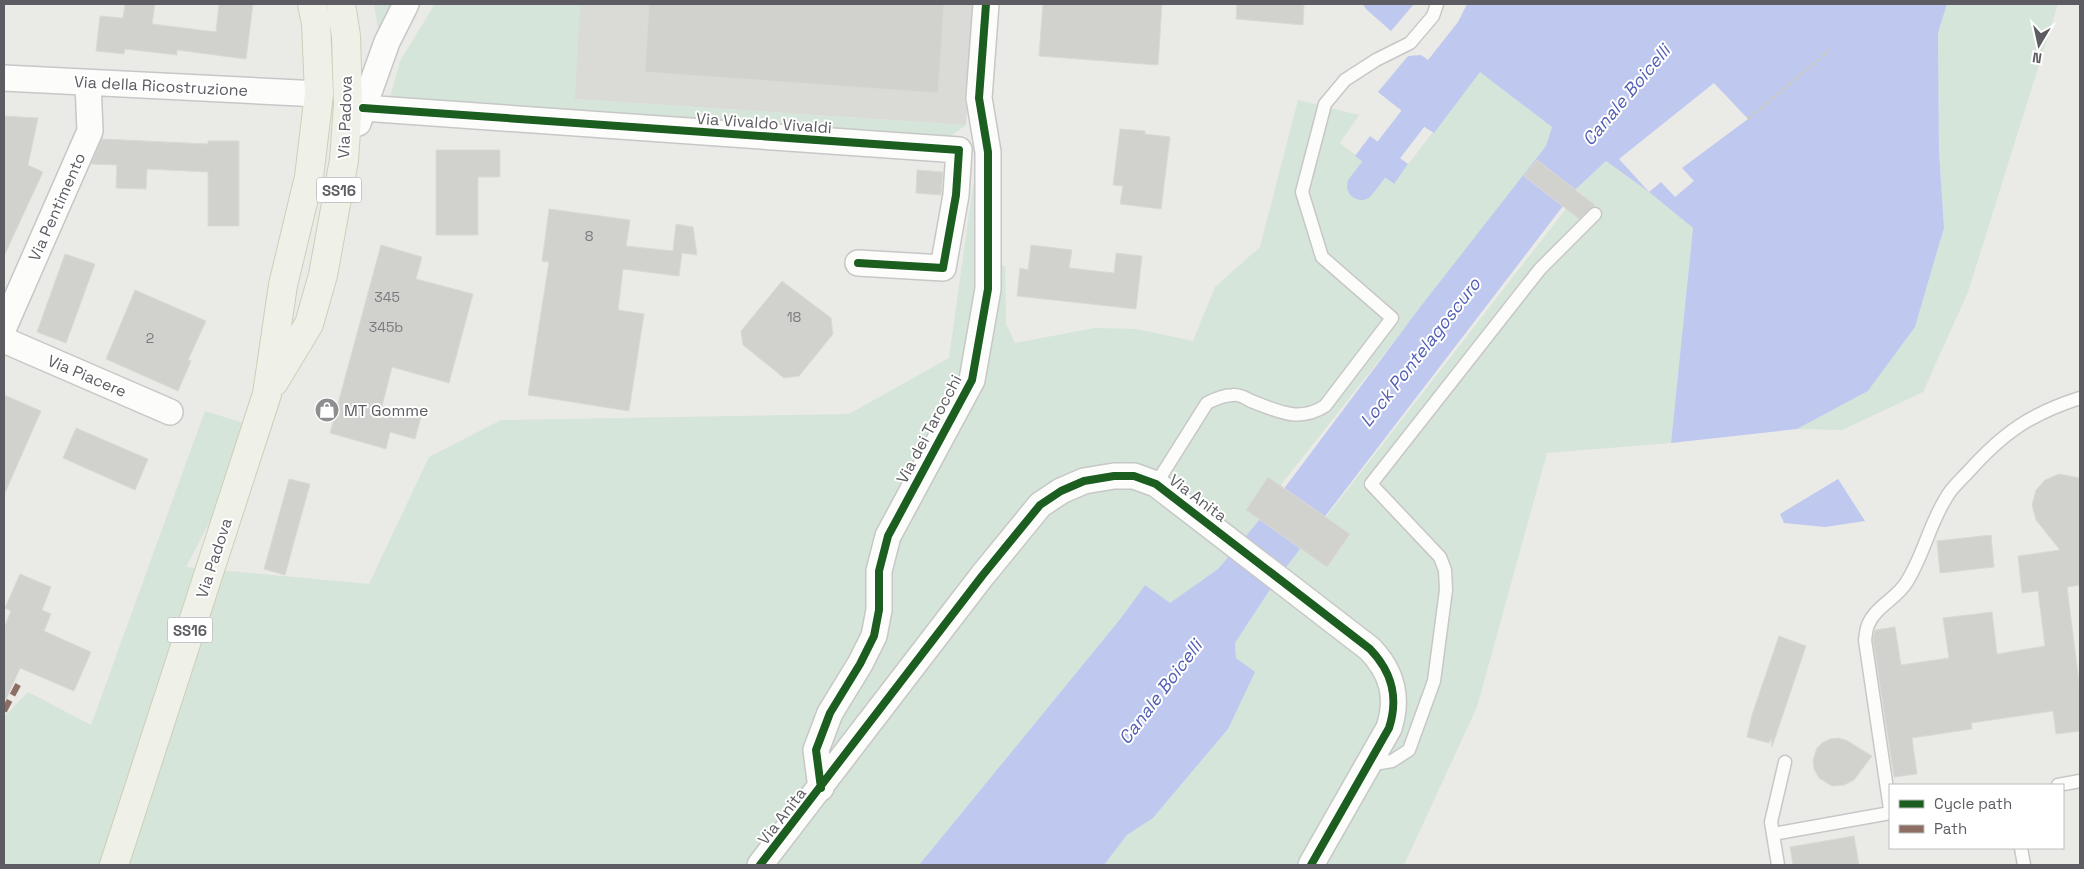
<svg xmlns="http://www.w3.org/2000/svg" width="2084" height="869" viewBox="0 0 2084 869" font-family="'Space Grotesk',sans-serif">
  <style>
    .industrial { fill: #dadad6 }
    .green { fill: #d5e5d9 }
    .water { fill: #bfc9f0 }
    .pier { fill: #eaeae6 }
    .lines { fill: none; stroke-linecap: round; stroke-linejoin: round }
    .canal { stroke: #bfc9f0; stroke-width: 28 }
    .building { fill: #d1d1ce; stroke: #dadad5 }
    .service-casing { stroke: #c7c7c8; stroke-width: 15 }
    .minor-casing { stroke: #c7c7c8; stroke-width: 28 }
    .primary-casing { stroke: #cdcfb7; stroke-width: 30 }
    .path { stroke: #c9cbcb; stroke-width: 3; stroke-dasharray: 5 2.5; stroke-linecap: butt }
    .service { stroke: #fcfcfb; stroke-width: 12 }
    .minor { stroke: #fcfcfb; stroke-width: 25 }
    .primary { stroke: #eff1e9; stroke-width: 28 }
    .quiet { stroke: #8d6e63; stroke-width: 6; stroke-dasharray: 12 6; stroke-linecap: butt }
    .cycleway-casing { stroke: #fff; stroke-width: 11 }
    .cycleway { stroke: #1b5e20; stroke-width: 8 }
    .labels { text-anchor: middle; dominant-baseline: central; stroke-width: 4; stroke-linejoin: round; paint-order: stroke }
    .number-label { font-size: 14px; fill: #7a7a7e }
    .shield { fill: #fff; stroke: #8d8d91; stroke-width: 1 }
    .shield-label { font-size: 15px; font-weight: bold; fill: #5c5c62 }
    .street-label { font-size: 16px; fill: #5c5c62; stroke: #fff }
    .poi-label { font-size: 16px; fill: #5c5c62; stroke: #fff; text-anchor: start }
    .water-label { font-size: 18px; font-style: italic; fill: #525fb4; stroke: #fff }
  </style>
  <rect width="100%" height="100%" fill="#eaeae6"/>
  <path class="industrial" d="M580,4H973L966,125L574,99Z"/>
  <path class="green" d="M374,4H395L379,34Z
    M435,4H580L575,99L966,125L944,141L389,102L400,61Z
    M1947,4H2058L1968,292L1923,392L1842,430L1797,429L1868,391L1915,327L1944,228L1939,151L1938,33Z
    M1480,71L1552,127L1546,146L1537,160L1280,486L1268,478L1246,509L1259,520L1218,569L1170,604L1145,585L1121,618L919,865H4V717L28,692L91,725L205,411L259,428L186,567L369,584L429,457L501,420L849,414L949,358L973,185L980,184L979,265L1005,266L1006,324L1015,343L1095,328L1136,329L1193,341L1215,287L1260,247L1298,100L1359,115L1340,143L1393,184Z
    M1606,161L1649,192L1693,228L1671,443L1547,453L1477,707L1404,865H1104L1127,835L1153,818L1228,729L1236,658L1235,643L1277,579L1300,548L1327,566L1350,534L1326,517L1566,209L1582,222L1595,205L1576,189Z"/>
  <path class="water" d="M1363,4H1414L1391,31L1366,9Z
    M1467,4H1947L1938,33L1939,151L1944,228L1915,327L1868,391L1797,429L1671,443L1693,228L1649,192L1606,161L1576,189L1277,579L1235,643L1236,658L1255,672L1228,729L1153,818L1127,835L1104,865H919L1121,618L1145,585L1170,603L1218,569L1271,506L1421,306L1546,146L1552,127L1480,72L1434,133L1412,119L1378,92L1408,56L1421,55L1428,60L1458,22Z
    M1370,136L1408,164L1394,184L1355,156Z
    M1838,479L1865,521L1825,527L1784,523L1780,514Z"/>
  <path class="pier" d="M1714,83L1748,119L1682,168L1694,181L1675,197L1661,182L1649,192L1619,159Z"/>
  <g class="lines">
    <path class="canal" d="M1361,186L1435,90"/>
  </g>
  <path class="building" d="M125,4H155L152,24L216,32L219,4H253L246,59L177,50V55L125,49L124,54L96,51L100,16L123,18Z
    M649,4H944L938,93L645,72Z
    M1043,4H1162L1158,65L1039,56Z
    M1237,4H1304L1303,25L1236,19Z
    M4,116L38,118L28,165L43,172L4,256Z
    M1120,129L1145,131V134L1170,137L1161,209L1120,204L1123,186L1113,185Z
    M102,139L208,144V141H239V226H208V172L147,169L146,189L116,188L117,165L91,164Z
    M436,150H500V177H478V235H436Z
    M1537,160L1595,205L1594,206L1579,219L1524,176Z
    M917,170L943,172L941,195L916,193Z
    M549,209L630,220L626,246L673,251L676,224L693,227L697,255L682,253L679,276L623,269L618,310L644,314L629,411L528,395L549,262L542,261Z
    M381,245L422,257L416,279L473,294L449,383L392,367L382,406L421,417L415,439L390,432L386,449L330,433Z
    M1031,245L1072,250L1069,268L1114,273L1116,253L1142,256L1136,309L1017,296L1020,268L1028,270Z
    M65,254L95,264L66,343L37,332Z
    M782,281L831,318L833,334L799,376L784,378L743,345L741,331Z
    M135,290L206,321L188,360L191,361L178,391L106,359Z
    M4,395L41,411L4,495Z
    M76,428L148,459L135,490L63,458Z
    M2059,474L2080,478V585L2067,587L2080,690V731L2056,734L2053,711L1971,723L1972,729L1912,738L1917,774L1894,777L1873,640L1875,630L1895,627L1901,665L1949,658L1943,618L1992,612L1997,654L2045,646L2038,591L2022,593L2018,556L2060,550L2036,520L2032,505L2036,490L2045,480Z
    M1268,477L1350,534L1327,567L1246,510Z
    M289,479L310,484L285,575L264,569Z
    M1991,535L1994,567L1940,573L1937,541Z
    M20,574L51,587L42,610L51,614L44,631L91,652L74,691L20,668L4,704V628L11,611L5,608Z
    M1779,636L1806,646L1772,747L1771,738L1769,743L1747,737L1752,715Z
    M1838,738L1846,740L1872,756L1854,780L1844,785L1832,786L1819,778L1814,769L1813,760L1817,748L1822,743L1830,739Z
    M1854,836L1859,865H1793L1790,847Z"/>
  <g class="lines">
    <defs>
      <path id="service" d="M1156,484L1207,403C1215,399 1224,395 1233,395C1239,394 1246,398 1251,401C1278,411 1298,423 1325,406L1392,318L1322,257L1302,192L1325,104L1345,80L1376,60L1410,43L1433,16L1437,4
        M1368,765L1392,761L1409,750L1434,681L1446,590L1445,570L1440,557L1371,484L1540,269L1595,214
        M2058,785L2080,781
        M1890,809L1865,640C1866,635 1866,629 1868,625C1875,607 1896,599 1906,583C1923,557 1929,525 1946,498C1951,488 1961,480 1968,472C2003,433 2030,414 2080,398
        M1773,834L1890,813
        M2021,848L2024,865
        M1778,865L1771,822L1785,762"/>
      <path id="minor" d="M4,78L319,94
        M363,108L959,150L956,195L943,268L858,263
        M358,123L387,42L406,4
        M4,327L90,131L88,83
        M4,340L170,412
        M821,788L816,750L830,713L860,664L874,636L879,610V571L888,536L972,380L988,289V152L979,98L986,4
        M760,865L982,576L1040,505L1061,491L1084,481L1114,476H1134L1156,484L1370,649C1392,672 1399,697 1389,728L1311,865"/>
      <path id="primary" d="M274,382L309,324L323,275L344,160L348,104L346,36L341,4
        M114,865L267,394L283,285L309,177L319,94L316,23L312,4"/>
    </defs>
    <use href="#service" class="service-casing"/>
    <use href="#minor" class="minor-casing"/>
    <use href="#primary" class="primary-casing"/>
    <path class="path" d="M1748,119L1830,50"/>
    <use href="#service" class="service"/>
    <use href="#minor" class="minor"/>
    <use href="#primary" class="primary"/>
    <path class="quiet" d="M4,711L20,681"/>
    <defs>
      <path id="cycleway" d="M363,108L959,150L956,195L943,268L858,263
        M821,788L816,750L830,713L860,664L874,636L879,610V571L888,536L972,380L988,289V152L979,98L986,4
        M760,865L982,576L1040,505L1061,491L1084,481L1114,476H1134L1156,484L1370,649C1392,672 1399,697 1389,728L1311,865"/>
    </defs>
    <use href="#cycleway" class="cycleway-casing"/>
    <use href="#cycleway" class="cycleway"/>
  </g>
  <defs>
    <symbol id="shop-disc" viewBox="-11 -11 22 22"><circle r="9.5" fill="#8e8e90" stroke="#fff"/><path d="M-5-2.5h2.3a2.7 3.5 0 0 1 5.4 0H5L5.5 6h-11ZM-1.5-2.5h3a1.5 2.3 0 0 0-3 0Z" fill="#fff"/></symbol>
  </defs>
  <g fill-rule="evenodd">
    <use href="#shop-disc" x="313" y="396" width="28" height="28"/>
  </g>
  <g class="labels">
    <g class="number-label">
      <text x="589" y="236">8</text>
      <text x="387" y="297">345</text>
      <text x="794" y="317">18</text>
      <text x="386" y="327">345b</text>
      <text x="150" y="338">2</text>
    </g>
    <g class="shield">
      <rect x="316.5" y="177.5" width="45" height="25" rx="4"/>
      <rect x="167.5" y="617.5" width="45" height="25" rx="4"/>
    </g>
    <g class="shield-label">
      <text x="339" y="190">SS16</text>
      <text x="190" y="630">SS16</text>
    </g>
    <g class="street-label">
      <text transform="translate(161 86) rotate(3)">Via della Ricostruzione</text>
      <text transform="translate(345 117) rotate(-88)">Via Padova</text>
      <text transform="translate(764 123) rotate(4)">Via Vivaldo Vivaldi</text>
      <text transform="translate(57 207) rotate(-66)">Via Pentimento</text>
      <text transform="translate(87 376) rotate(23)">Via Piacere</text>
      <text transform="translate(929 429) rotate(-62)">Via dei Tarocchi</text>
      <text transform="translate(1198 498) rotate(37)">Via Anita</text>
      <text transform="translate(214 558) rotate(-72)">Via Padova</text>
      <text transform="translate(782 816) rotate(-52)">Via Anita</text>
    </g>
    <g class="poi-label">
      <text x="344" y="410">MT Gomme</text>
    </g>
    <g class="water-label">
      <text transform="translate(1626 95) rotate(-50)">Canale Boicelli</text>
      <text transform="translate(1420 352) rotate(-52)">Lock Pontelagoscuro</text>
      <text transform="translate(1160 692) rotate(-53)">Canale Boicelli</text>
    </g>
  </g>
  <rect width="2084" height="869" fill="none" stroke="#5c5c62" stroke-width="10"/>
  <rect x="1889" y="784" width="175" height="65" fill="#ffffff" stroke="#bebec0"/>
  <rect x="1899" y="800" width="25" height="8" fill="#1b5e20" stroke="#bebec0"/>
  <text x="1934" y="809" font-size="15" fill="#5c5c62">Cycle path</text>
  <rect x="1899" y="825" width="25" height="8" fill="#8d6e63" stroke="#bebec0"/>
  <text x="1934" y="834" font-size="15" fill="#5c5c62">Path</text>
  <g transform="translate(2039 45) rotate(189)" stroke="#ffffff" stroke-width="4" paint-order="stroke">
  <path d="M0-4L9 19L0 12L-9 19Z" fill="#5c5c62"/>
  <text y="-8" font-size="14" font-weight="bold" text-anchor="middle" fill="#5c5c62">N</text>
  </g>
</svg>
